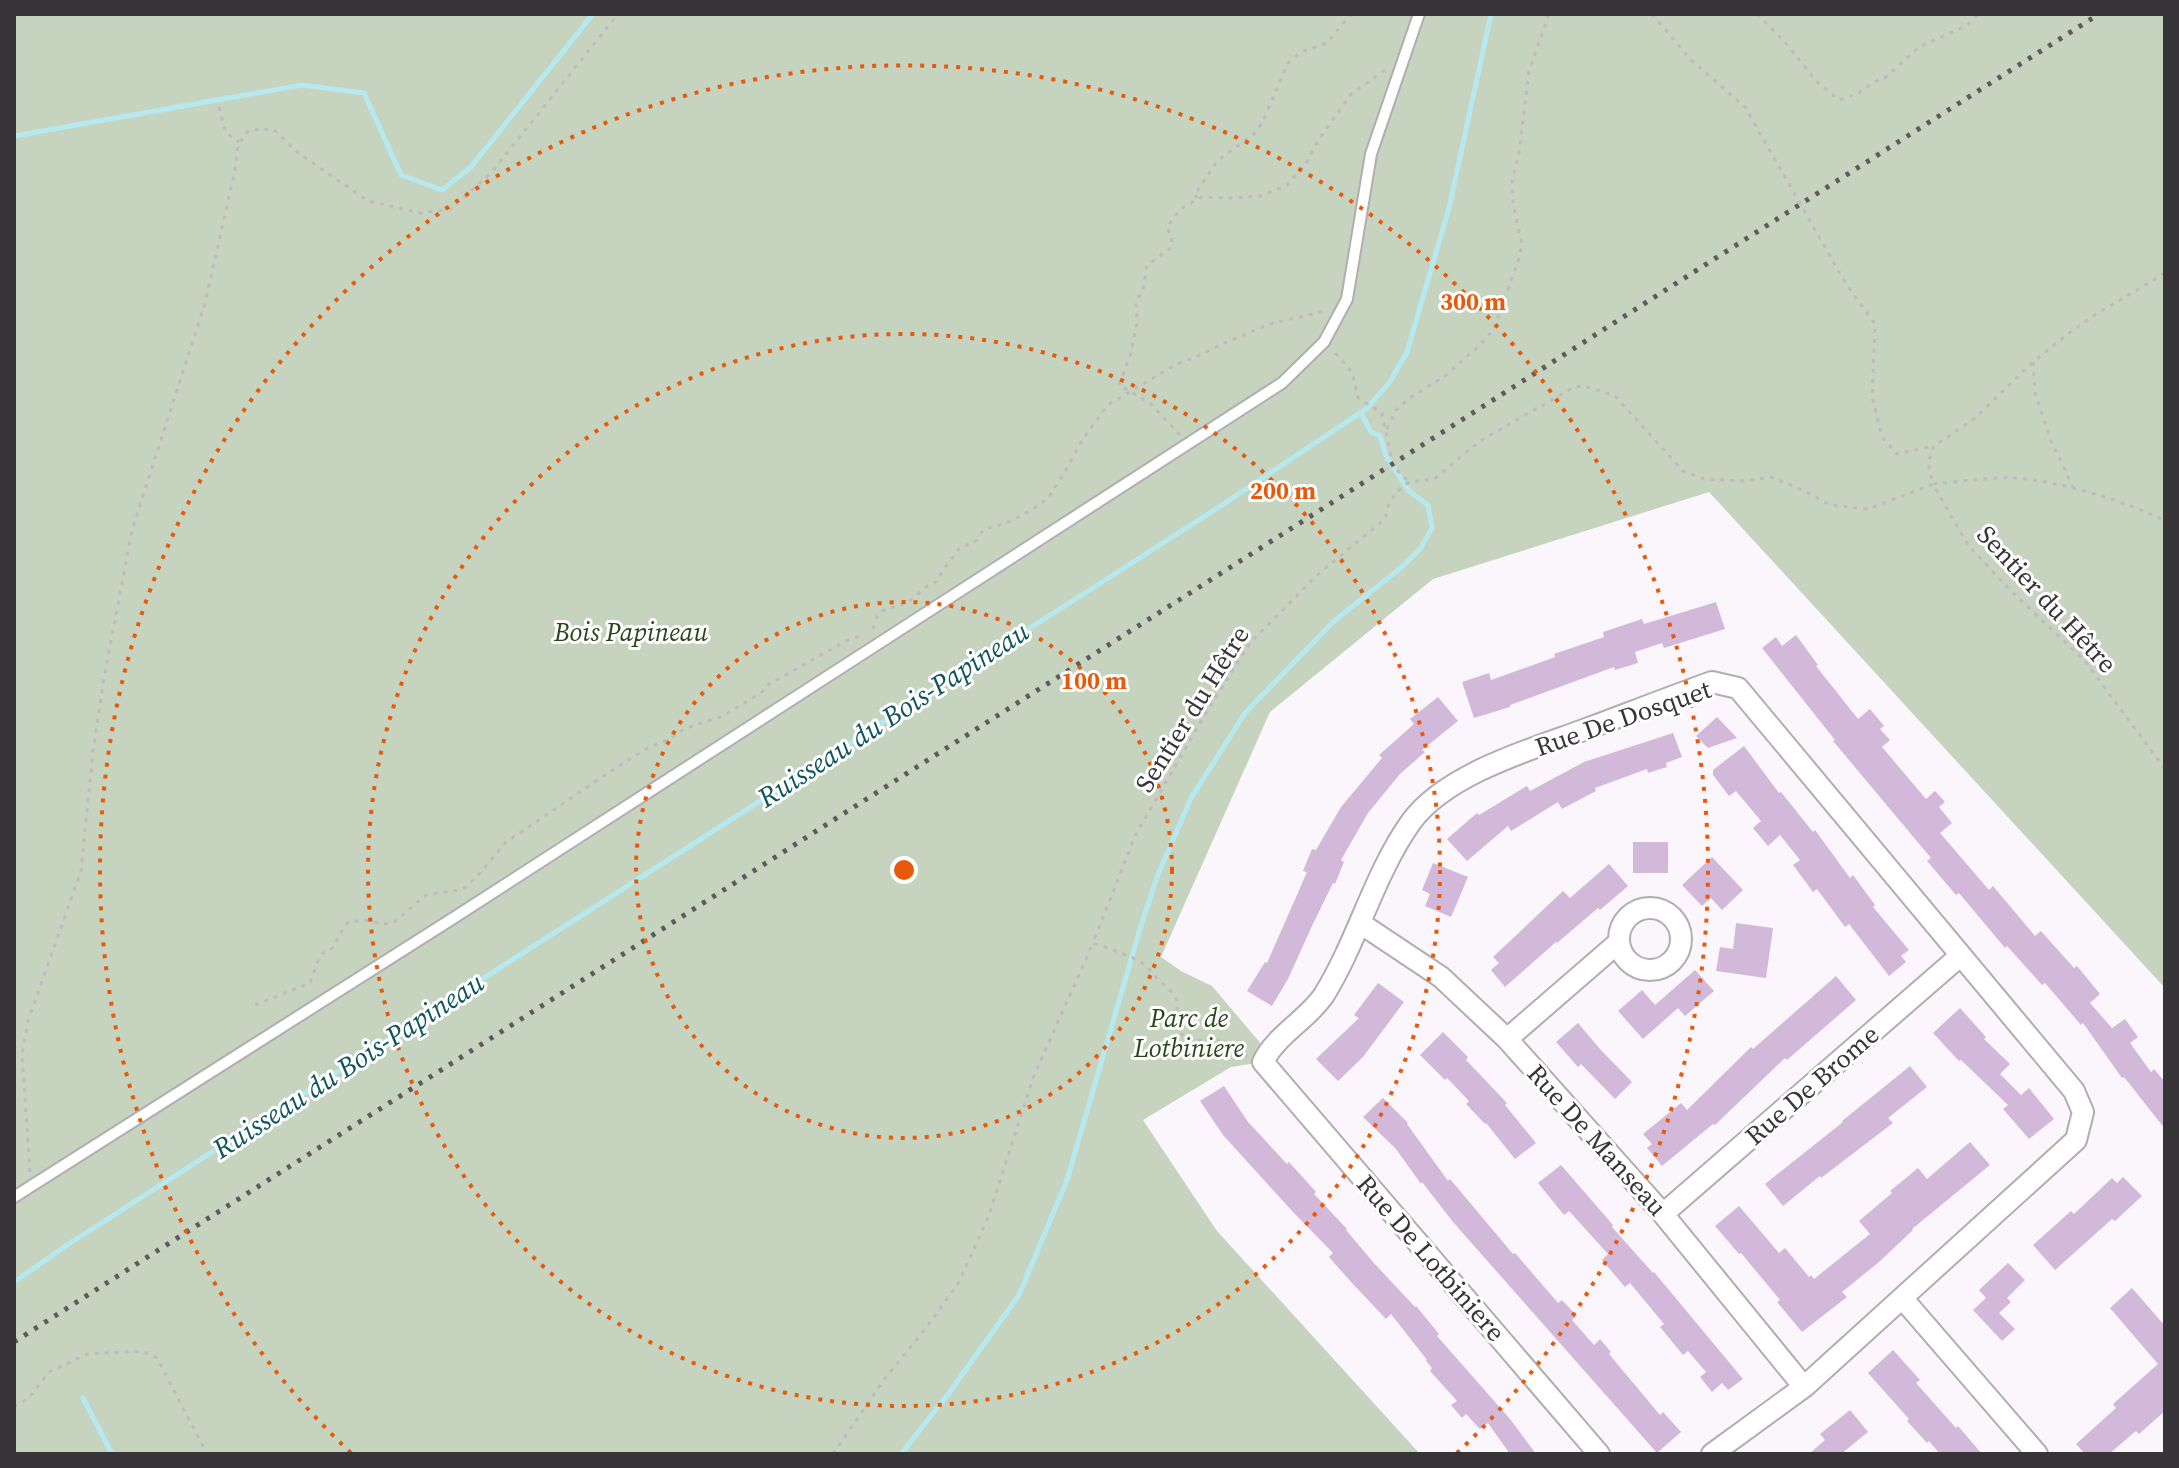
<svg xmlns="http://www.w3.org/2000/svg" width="2179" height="1468" viewBox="0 0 2179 1468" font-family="'Source Serif 4',serif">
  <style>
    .green { fill: #c6d4bf }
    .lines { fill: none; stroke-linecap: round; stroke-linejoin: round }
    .stream { stroke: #b6e8ef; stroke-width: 5 }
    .building { fill: #d3b9d9 }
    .lane-casing { stroke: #b2acb3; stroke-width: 14 }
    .street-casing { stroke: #b2acb3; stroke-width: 24 }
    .path { stroke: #bfbac0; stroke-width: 3; stroke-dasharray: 4 6; stroke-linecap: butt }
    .lane { stroke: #fff; stroke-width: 10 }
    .street { stroke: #fff; stroke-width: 20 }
    .rail { stroke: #5e5b5f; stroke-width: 5; stroke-dasharray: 4 8; stroke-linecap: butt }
    .ring { fill: none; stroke: #e8590c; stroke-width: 4; stroke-dasharray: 4 8 }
    .labels { text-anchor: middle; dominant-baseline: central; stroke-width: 6; stroke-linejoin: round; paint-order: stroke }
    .street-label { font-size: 26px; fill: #373538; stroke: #fff }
    .park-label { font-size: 26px; font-style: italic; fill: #2a4718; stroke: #fff }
    .water-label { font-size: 28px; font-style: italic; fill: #10555d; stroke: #fff }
    .centre { fill: #e8590c; stroke: #fff; stroke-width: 4 }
    .ring-label { font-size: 24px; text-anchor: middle; font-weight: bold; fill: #e8590c; stroke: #fff; stroke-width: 6; stroke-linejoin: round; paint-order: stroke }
  </style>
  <rect width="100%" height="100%" fill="#fbf5fc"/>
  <path class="green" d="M14,14H2165V988L1709,492L1433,579L1270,712L1161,957L1181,971L1212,986L1268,1052L1263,1062L1231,1067L1143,1120L1217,1231L1420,1454H14Z"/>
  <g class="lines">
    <path class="stream" d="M14,136L302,85L364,93L401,175L442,190L471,167L593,14
      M14,1282L67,1245L1216,509L1366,409L1390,382L1407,352L1449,208L1491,14
      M83,1398L112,1454
      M901,1454L949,1393L1019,1295L1067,1180L1140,929L1157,877L1191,798L1245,713L1334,621L1403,566L1420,549L1432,528L1428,505L1409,491L1386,456L1380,436L1371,432L1361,413"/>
  </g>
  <path class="building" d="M1716,602L1725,629L1664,648L1662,643L1635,652L1638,663L1615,670L1614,667L1510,705V707L1474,718L1462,682L1489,673L1491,680L1555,657L1554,654L1604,637L1603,632L1642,619L1644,624Z
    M1796,635L1818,665L1816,666L1858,719L1870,709L1884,726L1880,729L1890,740L1882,747L1926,799L1935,791L1945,802L1939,807L1952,823L1940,833L1989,890L1993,886L2035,936L2041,931L2074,968L2077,966L2100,994L2090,1003L2112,1028L2125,1019L2138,1037L2130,1043L2151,1072L2154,1069L2165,1082V1129L2124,1077L2122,1078L2083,1023L2081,1025L2045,983L2042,985L2007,946L2005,948L1959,893L1956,895L1927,861L1931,858L1833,741L1835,740L1762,648L1776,637L1782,646Z
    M1438,697L1458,721L1422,750L1425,752L1400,774L1368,813L1341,860L1344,862L1335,884L1333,883L1312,926L1288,979L1272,1006L1247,991L1265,962L1267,963L1307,872L1303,871L1312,849L1316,850L1341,807L1382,758L1379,755L1414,724L1410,719Z
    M1717,717L1737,738L1708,748L1696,736Z
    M1673,733L1682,757L1666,763L1667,767L1648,773L1647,769L1595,788L1596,791L1562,809L1558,802L1511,831L1508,826L1467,861L1447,839L1477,813L1479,815L1527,786L1530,791L1584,762Z
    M1744,746L1779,793L1781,792L1813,832L1815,830L1850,878L1853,875L1875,905L1873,907L1909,950L1901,956L1906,962L1889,976L1849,924L1845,927L1817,889L1813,892L1793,865L1800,860L1780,835L1768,846L1753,828L1761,821L1736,791L1729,796L1713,775V770Z
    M1633,842H1668V873H1633Z
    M1712,857L1743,890L1722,910L1711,898L1702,906L1682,885Z
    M1433,863L1468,877L1451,917L1425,906L1430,894L1422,890Z
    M1609,864L1628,886L1600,910L1598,908L1557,943L1556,942L1505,987L1491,970L1499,963L1493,957L1563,891L1570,898Z
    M1736,923L1773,928L1766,978L1716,971L1720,947L1733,949Z
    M1695,970L1714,991L1685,1016L1678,1008L1643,1039L1618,1011L1642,990L1655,1005Z
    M1836,976L1856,1000L1787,1060L1785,1058L1715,1125L1713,1124L1662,1166L1647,1148L1652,1144L1643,1134L1681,1103L1687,1110L1751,1047L1753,1049Z
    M1378,983L1404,1002L1363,1057L1338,1081L1316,1059L1359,1018L1354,1015Z
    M1960,1008L1986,1037L1984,1039L2010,1064L2000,1074L2021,1095L2029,1088L2054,1119L2029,1139L2003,1109L2008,1105L1961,1060L1959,1061L1933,1033Z
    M1578,1023L1599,1048L1632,1082L1615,1099L1581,1064L1578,1067L1556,1042Z
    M1443,1032L1468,1057L1466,1060L1507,1103L1505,1105L1536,1143L1515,1159L1486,1123L1485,1124L1466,1104L1469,1101L1447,1078L1445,1080L1420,1055Z
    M1910,1066L1927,1087L1888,1118L1893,1123L1821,1178L1820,1176L1783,1206L1765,1184L1843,1122L1842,1121Z
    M1224,1086L1248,1122L1287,1164L1289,1162L1316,1192L1314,1194L1347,1229L1346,1230L1373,1262L1415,1307L1416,1306L1439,1334L1437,1336L1510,1419L1536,1454H1510L1488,1423L1480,1429L1466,1414L1462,1418L1451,1405L1457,1401L1430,1371L1432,1368L1426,1361L1427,1360L1391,1314L1386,1319L1351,1282L1329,1257L1333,1253L1293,1212L1223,1135L1200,1101Z
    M1383,1098L1408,1123L1407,1124L1448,1181L1450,1179L1513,1254L1515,1253L1558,1303L1562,1300L1577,1316L1572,1320L1594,1345L1600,1339L1611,1352L1609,1354L1660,1415L1663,1412L1681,1432L1657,1453L1453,1222L1422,1182L1421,1184L1396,1149L1363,1117Z
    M1970,1142L1990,1165L1912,1229L1913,1230L1879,1262L1842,1292L1847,1297L1802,1332L1777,1302L1780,1300L1741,1253L1739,1254L1715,1226L1739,1206L1779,1253L1785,1248L1809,1277L1811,1275L1814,1279L1870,1234L1859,1221L1892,1193L1890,1191L1918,1168L1927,1179Z
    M1561,1165L1613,1225L1612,1227L1653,1273L1654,1272L1743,1379L1728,1390L1722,1383L1712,1392L1700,1377L1706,1372L1688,1351L1683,1355L1660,1327L1664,1324L1630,1283L1625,1287L1602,1260L1608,1254L1569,1211L1564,1215L1538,1183Z
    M2123,1177L2142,1196L2115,1221L2112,1219L2055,1270L2033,1245L2071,1211L2074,1214L2112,1178L2117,1183Z
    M2008,1263L2025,1280L2007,1298L2011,1302L1999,1313L2015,1329L2002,1341L1973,1310L1986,1298L1979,1290Z
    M2132,1288L2165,1326V1411L2139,1434L2136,1431L2109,1454H2085L2076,1444L2116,1408L2113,1404L2158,1364L2110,1308Z
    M1893,1350L1920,1380L1916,1383L1956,1428L1958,1426L1982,1454H1940L1929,1441L1927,1443L1907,1421L1909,1419L1868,1373Z
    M1850,1410L1868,1432L1841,1454H1809L1825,1440L1820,1434Z"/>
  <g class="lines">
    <defs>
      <path id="lane" d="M14,1197L455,917L1282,383L1324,342L1347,299L1371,154L1419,14"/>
      <path id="street" d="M1619 939a31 31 0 1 1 62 0a31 31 0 1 1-62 0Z
        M1360,923L1441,977L1507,1039L1663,1214L1804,1387
        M1507,1039L1619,942
        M1663,1214L1960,956
        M1903,1299L2037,1454
        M1599,1454L1263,1062C1276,1035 1307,1020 1324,995C1358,940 1374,874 1411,822C1445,775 1528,750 1581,731C1624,715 1668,698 1712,682L1738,688L2074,1091L2083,1112L2076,1140L1804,1387L1712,1454"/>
    </defs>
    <use href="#lane" class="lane-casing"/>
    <use href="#street" class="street-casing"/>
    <path class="path" d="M1652,14L1691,60L1745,107L1846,284L1875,324L1872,396L1882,437L1897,454L1934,446
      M1757,14L1785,42L1817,82L1839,100L1857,94L1874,82L1886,77L1919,47L1966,26L1979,14
      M219,107L226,133L239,142
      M1198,197L1194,196L1217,161L1254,134L1262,123L1288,63L1301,52L1327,43L1351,14
      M2165,273L2095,315L2069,333L2033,362L1974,419L1934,446L1928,463L1933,484C1959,482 1988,477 2014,478C2056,480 2129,502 2165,521
      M1335,353C1355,373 1352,372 1358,398L1382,413L1391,457
      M2033,362L2035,393L2052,443L2073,487
      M1387,429L1396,410L1411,397L1445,376L1480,345L1494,329L1519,258L1522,244L1513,204L1512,182L1519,153L1529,71L1549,14
      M1180,435L1150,403L1119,385L1130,356L1137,323L1136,302L1143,290L1147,265L1171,248L1172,238L1167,227L1180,209L1202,197L1230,198L1261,196L1287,185L1305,165L1319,139L1351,94L1385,70
      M1397,470L1409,482
      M873,629L877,617L882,611L907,603L926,587L936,582L946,566L959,549L977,540L983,530L1011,521L1035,508L1048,498L1065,472L1082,440L1108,405L1175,365L1198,356L1222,344L1270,324L1325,311
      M255,1005L310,983L318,961L322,954L334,947L339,935L348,922L365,920L382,924L393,923L426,895L459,890L466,887L481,872L505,843L602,777L646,749L669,739L684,729L723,716L751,699L763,691L769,684L848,640L864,635
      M1247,1056L1235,1052L1216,1039L1191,1041L1184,1037L1172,1022C1184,1000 1175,995 1159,980C1154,976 1151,970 1146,966C1135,956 1108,949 1093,943L1135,836L1204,716L1250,643L1316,576L1385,519L1389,503L1398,491L1409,482L1434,479L1480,441L1576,386L1591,388L1615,396L1683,471L1704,479L1743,481L1771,477L1805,491L1830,505L1868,509L1933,484L1968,545L2010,590L2085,661L2165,769
      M30,1172L22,1055L28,1021L81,871L93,751L104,678L132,530L205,303L235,170L238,145L249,130L273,129L297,152L368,201L421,213L451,209L491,173L618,14
      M14,1407L29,1398L49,1372L87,1354L142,1351L157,1358L207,1454
      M833,1454L886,1377L927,1327L959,1282L989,1215L1033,1078L1093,943"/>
    <use href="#lane" class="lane"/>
    <use href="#street" class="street"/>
    <path class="rail" d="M14,1342L2099,14"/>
  </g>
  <g class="ring">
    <circle cx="904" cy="870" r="268"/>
    <circle cx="904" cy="870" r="536"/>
    <path d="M351 1453A804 804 0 1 1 1457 1453"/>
  </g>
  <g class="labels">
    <g class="street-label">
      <text transform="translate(2047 599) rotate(47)">Sentier du Hêtre</text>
      <text transform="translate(1192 709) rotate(-58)">Sentier du Hêtre</text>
      <text transform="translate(1623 718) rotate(-19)">Rue De Dosquet</text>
      <text transform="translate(1812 1085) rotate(-41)">Rue De Brome</text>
      <text transform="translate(1597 1140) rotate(48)">Rue De Manseau</text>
      <text transform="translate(1431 1258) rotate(49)">Rue De Lotbiniere</text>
    </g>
    <g class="park-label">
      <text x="631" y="632">Bois Papineau</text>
      <text x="1189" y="1018">Parc de<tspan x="1189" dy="30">Lotbiniere</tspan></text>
    </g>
    <g class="water-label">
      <text transform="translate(893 714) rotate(-33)">Ruisseau du Bois-Papineau</text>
      <text transform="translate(348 1065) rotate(-33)">Ruisseau du Bois-Papineau</text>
    </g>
  </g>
  <circle cx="904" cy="870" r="12" class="centre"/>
  <g class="ring-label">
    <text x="1473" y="310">300 m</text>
    <text x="1283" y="499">200 m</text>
    <text x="1094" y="689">100 m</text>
  </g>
  <rect width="2179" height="1468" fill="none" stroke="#373538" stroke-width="32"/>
</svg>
